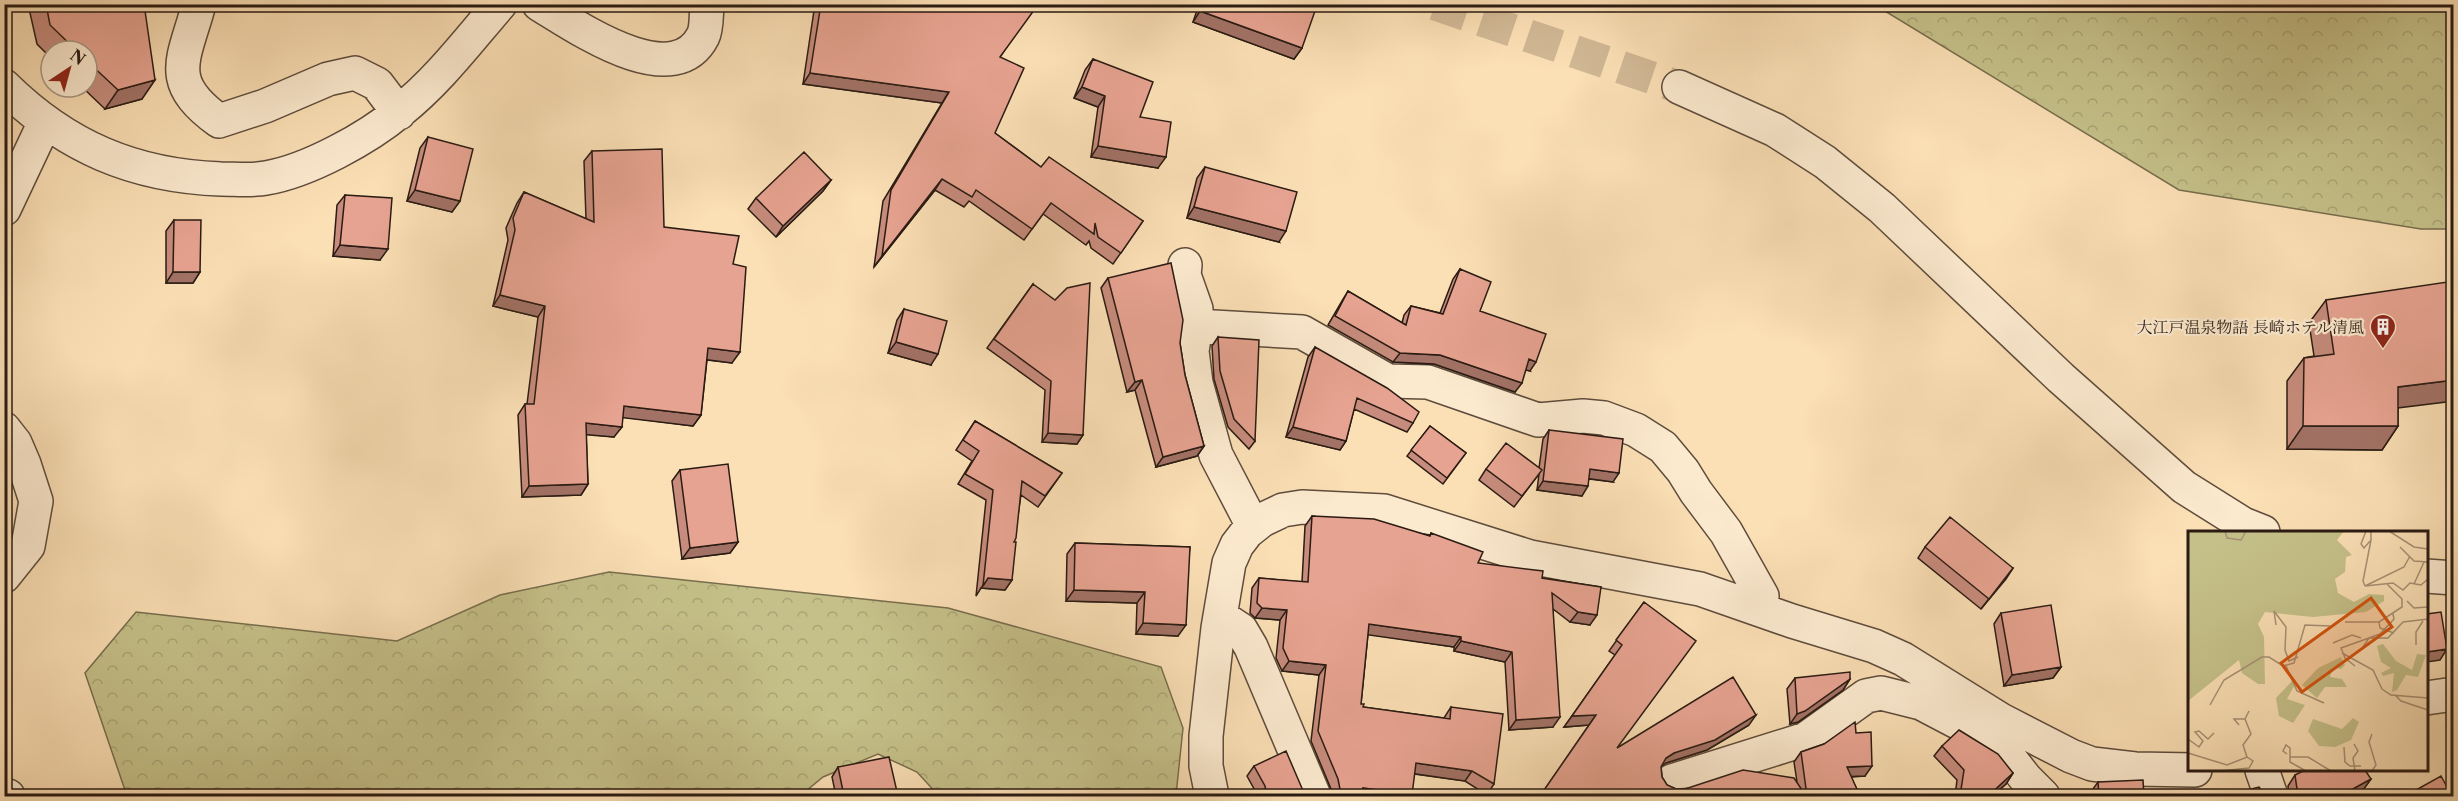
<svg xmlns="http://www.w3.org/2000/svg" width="2458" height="801" viewBox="0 0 2458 801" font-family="'Libre Caslon Text','Noto Serif JP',serif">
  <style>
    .forest { fill: url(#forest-crowns); stroke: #786e4e; stroke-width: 1.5 }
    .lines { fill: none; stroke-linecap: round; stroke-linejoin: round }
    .minor-tunnel { stroke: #d1b895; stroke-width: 33; stroke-dasharray: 33 16; stroke-linecap: butt }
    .minor-casing { stroke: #5e4c3c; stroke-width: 36 }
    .minor { stroke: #fceacf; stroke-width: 33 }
    .wall { fill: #c78c7d; stroke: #2a1b13; stroke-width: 1.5 }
    .shaded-wall { fill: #a27266; stroke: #2a1b13; stroke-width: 1.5 }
    .building { fill: #e7a391; stroke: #2a1b13; stroke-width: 1.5 }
    .labels { text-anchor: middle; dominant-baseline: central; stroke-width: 4.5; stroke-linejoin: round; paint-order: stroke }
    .poi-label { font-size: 16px; fill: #2a1b13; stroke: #fceacf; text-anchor: end }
    .inset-road { fill: none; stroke: #a79174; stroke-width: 1.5 }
    .view { fill: #d5530d; fill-opacity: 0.15; stroke: #d5530d; stroke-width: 3 }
    .inset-edge { fill: none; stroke: #2a1b13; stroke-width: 3 }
  </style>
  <defs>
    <pattern id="forest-crowns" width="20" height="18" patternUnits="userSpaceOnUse" patternTransform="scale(1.5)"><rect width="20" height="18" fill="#c5c089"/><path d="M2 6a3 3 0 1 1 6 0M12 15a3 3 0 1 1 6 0" fill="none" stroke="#a9a475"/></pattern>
  </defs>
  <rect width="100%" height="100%" fill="#fbdfb5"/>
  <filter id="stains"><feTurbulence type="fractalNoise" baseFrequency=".00333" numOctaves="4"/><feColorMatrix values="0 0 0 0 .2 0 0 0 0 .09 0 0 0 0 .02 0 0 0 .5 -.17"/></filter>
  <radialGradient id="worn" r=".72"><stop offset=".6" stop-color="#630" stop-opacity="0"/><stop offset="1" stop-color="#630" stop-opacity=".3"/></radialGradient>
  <path class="forest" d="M1875,5H2453V229H2421L2179,190Z
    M609,572L948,608L1161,667L1183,728L1176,795L939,796L917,772L878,754L823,777L800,796H127L85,673L136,612L397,641L500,595Z"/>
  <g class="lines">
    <path class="minor-tunnel" d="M1435,4L1679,87"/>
    <defs>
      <path id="minor" d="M199,4C184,60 164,81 219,121L265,106L328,79L355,73L377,84L399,113
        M539,4C574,25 673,95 703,36C707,28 706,14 707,4
        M4,86C66,147 134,176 221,179C236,179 251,181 266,178C308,171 368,138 400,111C438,81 468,41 500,4
        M1679,87L1775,130L1825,162L1882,208L2061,378L2184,487L2243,524L2263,532
        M4,209L45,122
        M1185,265L1184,275L1196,309V326L1192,351L1196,383L1216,455L1253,526
        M1196,326L1302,332L1388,381L1428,382L1538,420L1583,416L1604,418L1636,430L1663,447L1683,471L1696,492L1726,532L1762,596L1759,609
        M4,429L15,443L24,464L36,501L28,546L4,576
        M2426,576L2454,578
        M1220,616L1241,630L1251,647L1314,796
        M2426,698L2454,694
        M2262,770L2271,796
        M1672,781L1806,739L1866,696L1881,693L1921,703L1982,735L2004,751L2026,779L2043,796
        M4,795L8,796
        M1212,796L1206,766V736L1218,628L1229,563L1237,545L1247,532L1262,520L1283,510L1302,507L1384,511L1530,557L1700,589L1792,621L1874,646L1903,659L2001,720L2071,756L2092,764L2135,769L2195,770"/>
    </defs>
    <use href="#minor" class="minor-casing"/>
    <use href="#minor" class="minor"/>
  </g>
  <path class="wall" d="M28,4H144L142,99L105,109L82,87H87V51H51V58L37,44Z
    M815,4H1035L1000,57L995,133L1041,167L1143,221L1113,264L1091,248L1089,241L1086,245L1043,214L1024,240L969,201L964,207L935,190L874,267L883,201L942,103L803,84Z
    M1199,4H1298L1302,48L1294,59L1193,22Z
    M1093,59L1140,117L1158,168L1091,157L1098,107L1074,98L1085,70Z
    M428,137L460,201L452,212L407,201L420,148Z
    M592,151L664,227L733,264L732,363L707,360L701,415L693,426L623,417L614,437L586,434L588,484L581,495L522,497L518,415L525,404H527L538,317L493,306L508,240L506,228L517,203L524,192L586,219L584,161Z
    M1205,167L1279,242L1187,218L1197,178Z
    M831,180L823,191L776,237L748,209L756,198Z
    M345,195L380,260L333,256L337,205Z
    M174,220L200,272L193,283H166V231Z
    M1460,269L1480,311L1530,371L1526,370L1515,392L1434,364L1393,362L1328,325L1342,301L1348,291L1402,323L1404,315L1411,306L1440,313L1453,279Z
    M1108,278L1180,343L1185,375L1204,446L1197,456L1156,467L1135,390L1127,392L1101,288Z
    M1033,284L1083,435L1077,444L1042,442L1045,390L987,348Z
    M2326,300L2398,408V426L2382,450L2287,449V381L2304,358L2314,356L2309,323Z
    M904,309L931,365L888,353L897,320Z
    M1218,337L1255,441L1249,449L1228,427L1214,379L1212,346Z
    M1315,347L1413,423L1407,432L1354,409L1346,441L1340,450L1286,437L1308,357Z
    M975,421L1062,473L1038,507L1021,495L1014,542L1012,580L1005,590L981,588L976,596L986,500L958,484L972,461L956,450Z
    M1430,426L1466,453L1443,484L1407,456Z
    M1549,430L1613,482L1589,479L1582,496L1537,490L1539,474L1514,507L1479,480L1486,469L1539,468L1543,439Z
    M680,470L738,542L730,553L682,559L672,481Z
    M1312,516L1430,535L1431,533L1478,563L1542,578L1601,587L1590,625L1570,622L1553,609V727L1509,730L1505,662L1454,651V647L1368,634L1361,704L1363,707L1444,718L1451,707L1494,784L1487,795L1465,781L1414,774L1411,796H1332L1331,789L1311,741L1319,675L1282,671L1276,658L1280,620L1255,618L1250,613L1252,588L1259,578L1302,582L1305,526Z
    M1075,543L1190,547L1178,636L1136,634L1137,603L1066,601L1067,554Z
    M1925,547L2013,568L1981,609L1918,558Z
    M1644,602L1618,747L1749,725L1707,750L1666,763L1661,766L1662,777L1667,785L1676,789L1797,782L1794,762L1801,752L1856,733L1865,776L1851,777L1860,796H1540L1589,725L1564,727L1615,655L1609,651Z
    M2001,613L2061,667L2053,678L2004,686L1994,624Z
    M1795,678L1850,679L1843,690L1798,722L1790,724L1787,689Z
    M1942,746L2013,773L2006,784L1992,796H1955L1957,780L1934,756Z
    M1254,766L1304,793L1306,796H1258L1247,776Z
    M838,767L898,796H836L832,777Z
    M2295,775L2371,779L2363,790L2351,796H2289L2288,786Z
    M2098,782L2144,796H2090V793Z"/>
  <path class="shaded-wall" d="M1200,11L1302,48L1294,59L1193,22Z
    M810,73L949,92L942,103L803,84Z
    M155,80L142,99L105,109L118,90Z
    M1082,87L1105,96L1098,107L1074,98Z
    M1098,146L1166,157L1158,168L1091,157Z
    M942,179L935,190L874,267L882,256Z
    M831,180L823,191L776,237L783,226Z
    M415,190L460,201L452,212L407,201Z
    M1194,207L1286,231L1279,242L1187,218Z
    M340,245L388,249L380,260L333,256Z
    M173,272H200L193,283H166Z
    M500,295L545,306L538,317L493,306Z
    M896,342L938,354L931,365L888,353Z
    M708,348L740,352L732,363L701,359Z
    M1400,353L1440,355L1522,383L1515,392L1434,364L1393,362Z
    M1529,359L1536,362L1530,371L1522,369Z
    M1142,380L1135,390L1127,392L1135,382Z
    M2454,380V401L2381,410L2398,387Z
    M624,406L701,415L693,426L617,417Z
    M586,423L622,427L614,437L578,434Z
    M2303,426H2398L2382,450L2287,449Z
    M1293,427L1346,441L1340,450L1286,437Z
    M1048,433L1083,435L1077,444L1042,442Z
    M1204,446L1197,456L1156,467L1163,457Z
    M1590,469L1619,473L1613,482L1584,478Z
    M1543,481L1588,486L1582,496L1537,490Z
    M588,484L581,495L522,497L529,486Z
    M738,542L730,553L682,559L690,548Z
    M2013,568L2006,579L1981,609L1989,599Z
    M988,578L1012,580L1005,590L981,588Z
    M1074,590L1145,592L1137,603L1066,601Z
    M1262,608L1287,610L1280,620L1255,618Z
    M1578,612L1597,615L1590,625L1570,622Z
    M1143,623L1186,625L1178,636L1136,634Z
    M1369,624L1461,637L1454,647L1362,634Z
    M1461,641L1512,652L1505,662L1454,651Z
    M2447,649L2440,660L2427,662V652Z
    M1289,661L1326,665L1319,675L1282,671Z
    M2061,667L2053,678L2004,686L2012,675Z
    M1850,679L1843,690L1798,722L1790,724L1797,714Z
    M1596,715L1589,725L1564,727L1572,716Z
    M1756,715L1749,725L1707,750L1666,763L1659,768L1666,758L1674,753Z
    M1560,717L1553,727L1509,730L1516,720Z
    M1416,763L1472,771L1465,781L1409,773Z
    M1872,766L1865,776L1840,777L1847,767Z
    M2013,773L2006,784L1992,796H1988Z
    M2371,779L2363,790L2351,796H2340Z
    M1363,788L1412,795L1411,796H1357Z"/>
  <path class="building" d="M46,4H144L155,80L118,90L87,61V51H77L50,25Z
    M821,4H1035L1037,6L1000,57L1024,68L995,133L1041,167L1049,157L1143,221L1121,253L1098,237L1095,223L1094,234L1051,203L1032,229L976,190L972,197L942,179L882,256L891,190L949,92L810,73Z
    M1203,4H1298L1315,11L1302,48L1200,11Z
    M1093,59L1153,82L1140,117L1171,122L1166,157L1098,146L1105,96L1082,87Z
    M428,137L473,149L460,201L415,190Z
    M662,149L664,227L739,236L733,264L746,267L740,352L708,348L701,415L624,406L622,427L586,423L588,484L529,486L525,404H534L545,306L500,295L515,230L513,218L524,192L594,222L592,151Z
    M804,152L831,180L783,226L756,198Z
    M1205,167L1297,192L1286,231L1194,207Z
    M345,195L392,198L388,249L340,245Z
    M174,220H201L200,272H173Z
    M1171,263L1183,320L1180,343L1185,375L1204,446L1163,457L1142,380L1135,382L1108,278Z
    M1460,269L1491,282L1480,311L1546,334L1536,362L1529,359L1522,383L1440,355L1400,353L1335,316L1348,291L1406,325L1411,306L1443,314Z
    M2454,281V380L2398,387V426H2303L2304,358L2334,354L2326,300Z
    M1090,283L1083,435L1048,433L1051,381L994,339L1033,284L1055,300L1067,288Z
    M904,309L947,321L938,354L896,342Z
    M1218,337L1259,340L1255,441L1234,419L1220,371Z
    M1315,347L1387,388L1419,412L1413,423L1357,398L1346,441L1293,427Z
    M975,421L1062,473L1045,496L1022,481L1016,538L1014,542H1016L1012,580L988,578L983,586L993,490L965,474L979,451L963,440Z
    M1430,426L1466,453L1447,478L1411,450Z
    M1549,430L1623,439L1619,473L1590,469L1588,486L1543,481Z
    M1506,443L1542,470L1522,496L1486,469Z
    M728,464L738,542L690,548L680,470Z
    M1312,516L1374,519L1430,536L1431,533L1483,552L1478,563L1543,571L1542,578L1601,587L1597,615L1578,612L1552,593L1560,717L1516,720L1512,652L1461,641V637L1369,624L1361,704H1364L1363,707L1450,719L1451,707L1503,714L1494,784L1472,771L1416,763L1412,795L1363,788L1364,796H1336L1340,789L1338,779L1318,731L1326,665L1289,661L1283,648L1287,610L1262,608L1257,603L1259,578L1308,582Z
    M1950,517L2013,568L1989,599L1925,547Z
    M1075,543L1190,547L1186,625L1143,623L1145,592L1074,590Z
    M1644,602L1696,641L1617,748L1733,677L1756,715L1715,740L1674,753L1666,758L1661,767L1662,777L1667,785L1676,789H1685L1743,770L1794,778L1806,796H1540L1596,715L1572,716L1622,645L1616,640Z
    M2051,605L2061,667L2012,675L2001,613Z
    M2441,612L2447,649L2427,652V614Z
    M1850,672V679L1805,711L1797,714L1795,678Z
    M1855,722L1856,733L1871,732L1872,766L1847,767L1860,796H1807L1801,752L1824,744Z
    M1959,730L1998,754L2013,773L1988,796H1960L1964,770L1942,746Z
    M1286,751L1304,793L1306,796H1267L1265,786L1254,766Z
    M889,757L898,796H844L838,767Z
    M2305,770H2365L2371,779L2340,796H2293L2297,789L2295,775Z
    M2441,776L2452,796H2411L2409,794Z
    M2143,780L2144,796H2099L2098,782Z
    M2259,787L2265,796H2223Z"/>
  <defs>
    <symbol id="building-pin" viewBox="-11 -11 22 30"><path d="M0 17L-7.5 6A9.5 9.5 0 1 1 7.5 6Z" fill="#8f2418" stroke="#fceacf"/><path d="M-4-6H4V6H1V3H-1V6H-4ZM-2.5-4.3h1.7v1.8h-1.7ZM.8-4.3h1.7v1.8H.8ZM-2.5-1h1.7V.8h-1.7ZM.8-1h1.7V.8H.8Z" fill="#fff"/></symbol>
  </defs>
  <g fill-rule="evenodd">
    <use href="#building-pin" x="2368" y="312" width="30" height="40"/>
  </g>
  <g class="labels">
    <g class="poi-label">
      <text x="2364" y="327">大江戸温泉物語 長崎ホテル清風</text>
    </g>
  </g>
  <g transform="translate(2188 531)">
    <rect width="240" height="240" fill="#fbdfb5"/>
    <path d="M0,0H156L149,9L164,24L158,26L157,41L147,48L150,62L166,71L181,63L196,64V70L178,81L125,86L77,81L70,93L76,106L77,153H70L54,142L51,129L0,170ZM195,113L208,130L224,139L229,123L238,124L230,146L218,144L209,159L204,161L206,142L195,145L193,142L203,137L193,131L189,115ZM153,126L157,134L153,138L145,136L142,146L154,148L159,156H137L129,167L114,154L130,137ZM104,150L106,155L99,168L117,174L105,192L91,185L88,167ZM165,187L171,191L163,209L147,216L131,215L120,200L125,188L154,198Z" fill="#c5c089"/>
    <path d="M28,0H59L61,13L40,16L29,7Z" fill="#c5c089"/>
    <path class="inset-road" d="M37,0L39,7L53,9L58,0M178,0L173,13L176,17L183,9V0M201,0L226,16L240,18M212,16L226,30L240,31M226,53L236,31M177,55L205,52L215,59L222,52L233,54L240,48M177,55L216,36L222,25M177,55L175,50L183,9M219,70L226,77L240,76M157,91H191L214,76V68L199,53M191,91L192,97L206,102M88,94L86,80L98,96L97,119L101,130L110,126M145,112L164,104L173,107M228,114V101L235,90M175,116L181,107H200L215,91L240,88M154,122L185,139L194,158L203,164L240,167M98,135L109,160L136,172M167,135L157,127L153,117L192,103L206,88L205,83M207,164L213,170L240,179M22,174L36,149L74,126H81L95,135L106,132L117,94L142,95M51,194L46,188H57M184,203L181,211L188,234L184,240M0,208L11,216L15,210L7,201L11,200L20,208L26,202M166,213L170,220L165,227L167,240M156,216L157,231L162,235H173M0,222L39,234L59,226L65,230L61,237L32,240M99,223L95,220L98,214L102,217V226M59,226L55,214L63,203L57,188L61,180M118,240L102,231V226H120L143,240"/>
    <path class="view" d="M183,67L204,96L114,161L93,132Z"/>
    <rect width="240" height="240" class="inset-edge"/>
  </g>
  <rect width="2458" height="801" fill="none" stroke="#fbdfb5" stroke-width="24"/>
  <rect x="6" y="6" width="2446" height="789" fill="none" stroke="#2a1b13" stroke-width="3"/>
  <rect x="12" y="12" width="2434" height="777" fill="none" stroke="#2a1b13" stroke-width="1.5"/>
  <g transform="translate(69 69) rotate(36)"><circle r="28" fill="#fceacf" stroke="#a89784" stroke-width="1.5"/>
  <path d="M0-4.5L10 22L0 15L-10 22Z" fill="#8f2418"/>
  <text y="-9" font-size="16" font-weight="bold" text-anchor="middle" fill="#2a1b13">N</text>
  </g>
  <rect width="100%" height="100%" filter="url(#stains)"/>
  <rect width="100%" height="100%" fill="url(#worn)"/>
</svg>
